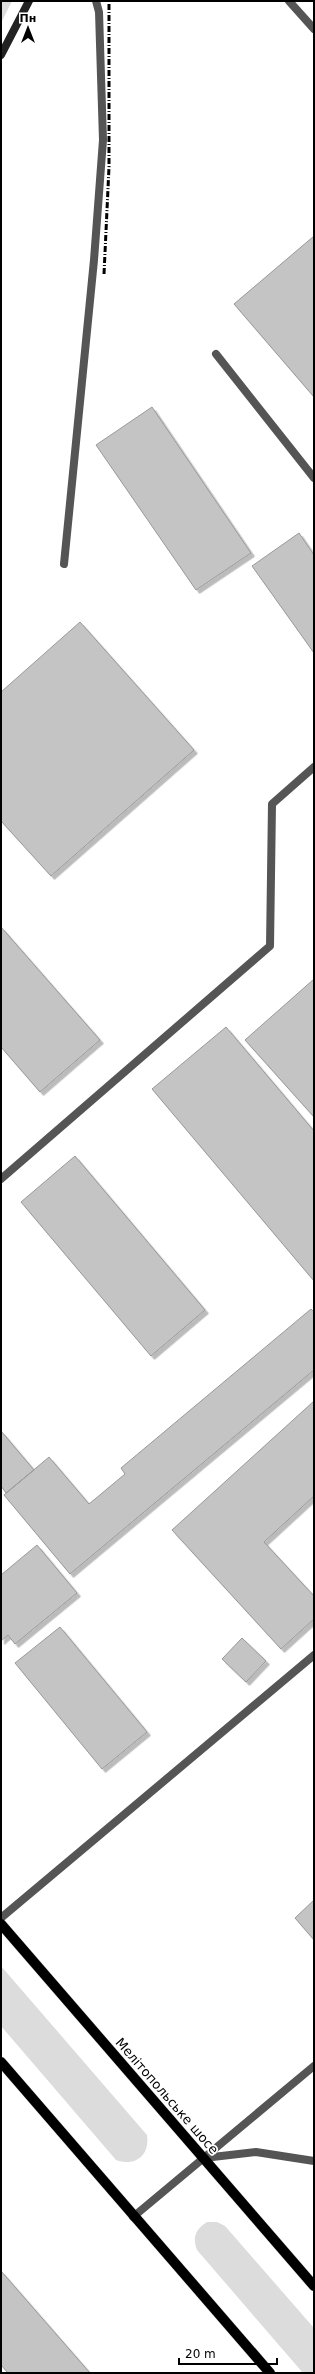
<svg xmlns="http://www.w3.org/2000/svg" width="315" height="2374" viewBox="0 0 315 2374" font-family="'DejaVu Sans',sans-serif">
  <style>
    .green { fill: #dcdcdc }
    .building { fill: #c4c4c4; stroke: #999; filter: url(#shadow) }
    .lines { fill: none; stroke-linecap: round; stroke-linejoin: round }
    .primary-casing { stroke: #dbdbdb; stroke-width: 11 }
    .lane { stroke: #555; stroke-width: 8 }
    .street { stroke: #555; stroke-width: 8 }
    .secondary { stroke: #222; stroke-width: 8 }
    .primary { stroke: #000; stroke-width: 10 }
    .rail { stroke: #000; stroke-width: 3; stroke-dasharray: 6 2 1 2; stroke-linecap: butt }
    .labels { text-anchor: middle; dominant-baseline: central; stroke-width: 3.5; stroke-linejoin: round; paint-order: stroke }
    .street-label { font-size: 13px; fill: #000; stroke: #fff }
  </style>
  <defs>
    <filter id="shadow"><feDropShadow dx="3.5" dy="3.5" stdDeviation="0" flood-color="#0004"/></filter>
  </defs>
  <rect width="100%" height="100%" fill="#fff"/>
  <path class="green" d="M1,1H12L1,23Z
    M1,1966L147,2135C150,2155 136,2167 116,2160L1,2026Z
    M207,2222H217L225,2226L314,2328V2373H303L197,2250C192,2237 196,2229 207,2222Z"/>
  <path class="building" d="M314,236V397L234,304Z
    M152,407L251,553L196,590L96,445Z
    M299,533L314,555V653L252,566Z
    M80,622L194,750L51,876L1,821V692Z
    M1,927L100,1040L40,1092L1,1047Z
    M314,979V1117L245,1040Z
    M226,1027L314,1131V1281L152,1089Z
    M75,1156L205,1310L151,1356L21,1202Z
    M311,1309L314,1312V1370L70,1574L4,1495L49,1457L89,1504L125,1474L121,1468Z
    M314,1401V1496L264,1542L314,1596V1619L281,1649L172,1530Z
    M1,1431L34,1470L6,1493L1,1486Z
    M37,1545L77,1593L15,1644L8,1635L1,1641V1575Z
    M60,1627L147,1732L102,1769L15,1663Z
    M242,1638L266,1661L246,1682L222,1659Z
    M314,1900V1940L295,1918Z
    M1,2271L90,2373H8L1,2365Z"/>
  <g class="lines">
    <defs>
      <path id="primary" d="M1,1924L314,2286
        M1,2062L270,2373"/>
    </defs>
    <use href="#primary" class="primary-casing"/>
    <path class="lane" d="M216,354L314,478
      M64,564L94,260L103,140L99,12L96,1
      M1,1179L270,946L272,804L314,767
      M1,1918L314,1655
      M204,2158L256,2152L314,2161
      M133,2217L314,2066"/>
    <path class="street" d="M289,1L314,29"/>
    <path class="secondary" d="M1,55L29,1"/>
    <use href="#primary" class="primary"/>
    <path class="rail" d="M104,274L109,167V1"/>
  </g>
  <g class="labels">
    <g class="street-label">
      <text transform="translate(167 2096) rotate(49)">Мелітопольське шосе</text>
    </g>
  </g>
  <rect width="315" height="2374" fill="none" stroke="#000000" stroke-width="4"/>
  <g transform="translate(28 28)" stroke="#ffffff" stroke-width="3" paint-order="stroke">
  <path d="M0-3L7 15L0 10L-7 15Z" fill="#000000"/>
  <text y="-6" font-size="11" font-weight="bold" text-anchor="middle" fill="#000000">Пн</text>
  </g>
  <path d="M179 2358v6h98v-6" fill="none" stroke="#000000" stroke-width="2"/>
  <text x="185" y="2358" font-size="12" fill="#000000" stroke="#ffffff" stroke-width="3" paint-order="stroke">20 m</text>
</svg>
